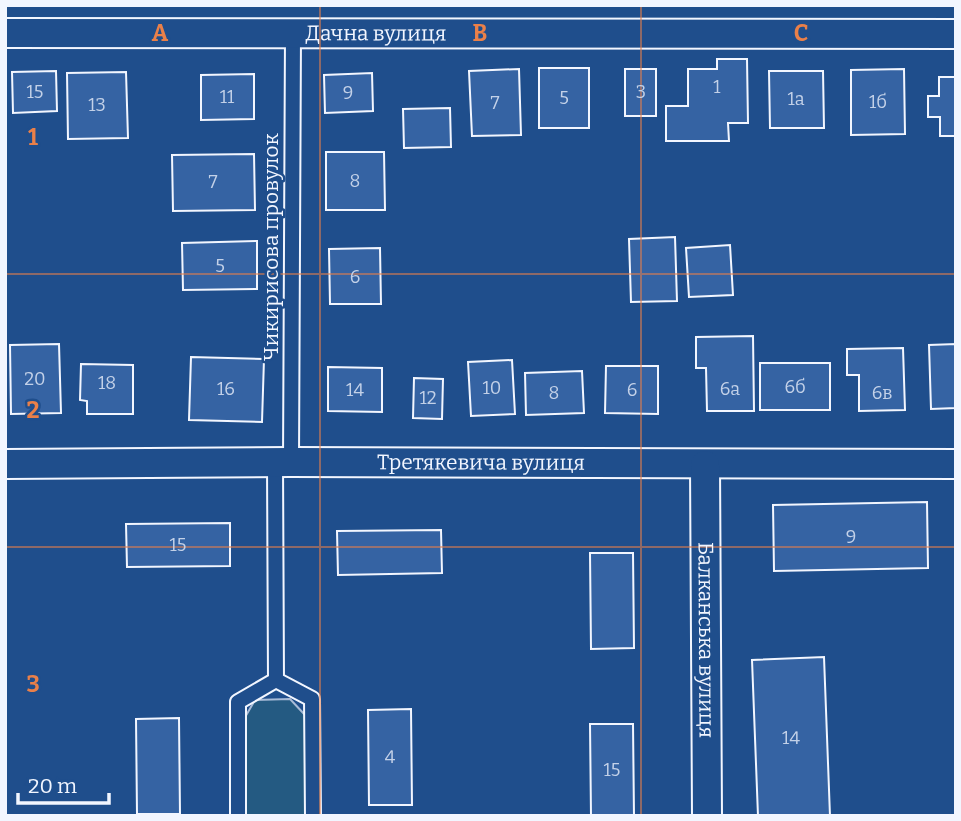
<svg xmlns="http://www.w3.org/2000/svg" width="961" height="821" viewBox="0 0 961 821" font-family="Bitter,serif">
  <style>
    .green { fill: #245a82; stroke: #a8bbd7; stroke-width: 2 }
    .building { fill: #3563a3; stroke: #f2f6ff; stroke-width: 2 }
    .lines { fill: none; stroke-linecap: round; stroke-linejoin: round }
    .service-casing { stroke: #f2f6ff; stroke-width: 18 }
    .minor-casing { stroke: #f2f6ff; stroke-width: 32 }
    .service { stroke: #1f4e8c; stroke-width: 14 }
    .minor { stroke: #1f4e8c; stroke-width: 28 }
    .grid { fill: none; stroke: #ea8049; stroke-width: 2; stroke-opacity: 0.55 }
    .labels { text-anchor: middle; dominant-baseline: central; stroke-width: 5; stroke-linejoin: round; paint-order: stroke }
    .number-label { font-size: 18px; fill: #c3d1e8 }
    .street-label { font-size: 21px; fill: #f2f6ff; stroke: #1f4e8c }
    .grid-label { font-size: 23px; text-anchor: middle; font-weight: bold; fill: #ea8049; stroke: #1f4e8c; stroke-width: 5; stroke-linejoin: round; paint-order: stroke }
  </style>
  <rect width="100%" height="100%" fill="#1f4e8c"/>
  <path class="green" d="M290,699L305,715L307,816H244V719L255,700Z"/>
  <path class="building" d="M717,59H747L748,123H728L729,141H666V106H688V69H717Z
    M539,68H589V128H539Z
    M519,69L521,135L472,136L469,71Z
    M625,69H656V116H625Z
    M904,69L905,134L851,135V70Z
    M56,71L57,111L13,113L12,72Z
    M769,71H823L824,128H770Z
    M126,72L128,138L68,139L67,73Z
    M372,73L373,111L325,113L324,75Z
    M254,74V119L201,120V75Z
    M939,77H956V136H940V117H928V96H939Z
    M450,108L451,147L404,148L403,109Z
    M326,152H384L385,210H326Z
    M254,154L255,210L173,211L172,155Z
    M675,237L677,301L631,302L629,239Z
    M257,241V289L183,290L182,243Z
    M730,245L733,295L689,297L686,248Z
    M380,248L381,304H330L329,249Z
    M753,336L754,411H707L706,368H696V337Z
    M59,344L61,413L11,414L10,345Z
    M956,344V408L931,409L929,345Z
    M903,348L905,410L859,411V375H847V349Z
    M191,357L264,359L262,422L189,420Z
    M512,360L515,414L471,416L468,362Z
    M760,363H830V410H760Z
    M81,364L133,365V414H87V401L80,400Z
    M606,366H658V414L605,413Z
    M328,367L382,368V412L328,411Z
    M582,371L584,413L526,415L525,373Z
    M414,378L443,379L442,419L413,418Z
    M927,502L928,568L774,571L773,505Z
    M230,523V566L127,567L126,524Z
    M441,530L442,573L338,575L337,531Z
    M590,553H633L634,648L591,649Z
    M824,657L830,816H758L752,660Z
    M411,709L412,805H369L368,710Z
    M179,718L180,814H137L136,719Z
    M590,724H633L634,816H591Z"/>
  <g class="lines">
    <defs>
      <path id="service" d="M291,462L293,33
        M275,463L276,680L312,699L313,816
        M238,816V702L276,680"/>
      <g id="minor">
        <path id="s1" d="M5,33L956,34"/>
        <path id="s2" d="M5,464L291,462L956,464"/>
        <path id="s3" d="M705,465L707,816"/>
      </g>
    </defs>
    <use href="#service" class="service-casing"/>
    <use href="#minor" class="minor-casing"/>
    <use href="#service" class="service"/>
    <use href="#minor" class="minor"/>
  </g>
  <path class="grid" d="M320,5V816M641,5V816M5,274H956M5,547H956"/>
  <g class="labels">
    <g class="number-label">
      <text x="717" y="87">1</text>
      <text x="35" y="92">15</text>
      <text x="641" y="92">3</text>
      <text x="348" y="93">9</text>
      <text x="227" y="97">11</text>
      <text x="564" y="98">5</text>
      <text x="796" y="99">1а</text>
      <text x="878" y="102">1б</text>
      <text x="495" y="103">7</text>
      <text x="97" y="105">13</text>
      <text x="355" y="181">8</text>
      <text x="213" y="182">7</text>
      <text x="220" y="266">5</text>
      <text x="355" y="277">6</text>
      <text x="35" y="379">20</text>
      <text x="107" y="383">18</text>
      <text x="795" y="387">6б</text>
      <text x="492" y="388">10</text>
      <text x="226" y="389">16</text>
      <text x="730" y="389">6а</text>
      <text x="355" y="390">14</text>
      <text x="632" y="390">6</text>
      <text x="554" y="393">8</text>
      <text x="882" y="393">6в</text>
      <text x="428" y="398">12</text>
      <text x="851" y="537">9</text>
      <text x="178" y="545">15</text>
      <text x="791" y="738">14</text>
      <text x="390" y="757">4</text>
      <text x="612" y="770">15</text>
    </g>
    <g class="street-label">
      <text stroke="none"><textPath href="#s1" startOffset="371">Дачна вулиця</textPath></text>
      <text transform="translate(271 247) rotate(-90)">Чикирисова провулок</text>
      <text stroke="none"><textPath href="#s2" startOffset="476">Третякевича вулиця</textPath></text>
      <text stroke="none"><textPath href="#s3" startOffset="175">Балканська вулиця</textPath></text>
    </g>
  </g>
  <g class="grid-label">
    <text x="160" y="41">A</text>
    <text x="480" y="41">B</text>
    <text x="801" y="41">C</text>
    <text x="33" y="145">1</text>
    <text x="33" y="418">2</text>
    <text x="33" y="692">3</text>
  </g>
  <rect width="961" height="821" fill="none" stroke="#f2f6ff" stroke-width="14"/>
  <path d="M18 793v10h91v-10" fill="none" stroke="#f2f6ff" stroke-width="3.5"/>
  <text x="28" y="793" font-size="21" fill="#f2f6ff" stroke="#1f4e8c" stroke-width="5" paint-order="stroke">20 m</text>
</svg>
